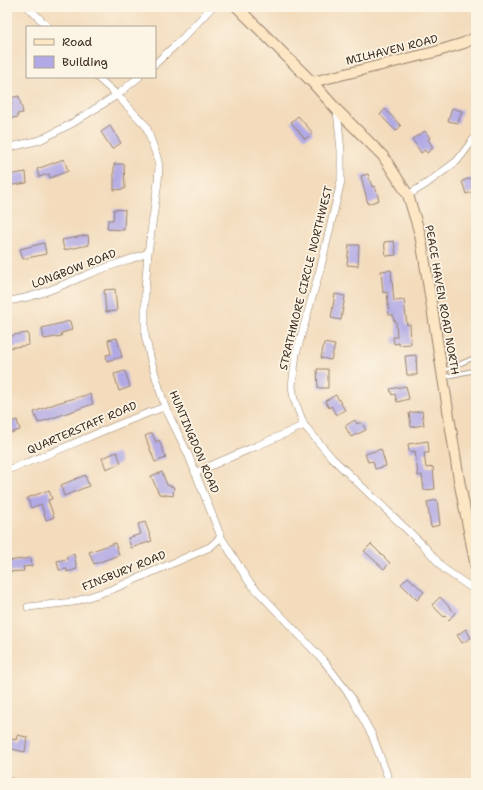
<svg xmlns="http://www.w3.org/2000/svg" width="483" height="790" viewBox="0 0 483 790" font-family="'Shantell Sans',sans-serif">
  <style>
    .building { fill: #b1a9e5 }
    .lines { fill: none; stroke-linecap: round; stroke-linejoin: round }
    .lane-casing { stroke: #97826d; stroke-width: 5 }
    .street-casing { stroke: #97826d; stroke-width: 8 }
    .secondary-casing { stroke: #97826d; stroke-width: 12 }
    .lane { stroke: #fff; stroke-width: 3.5 }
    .street { stroke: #fff; stroke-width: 7 }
    .secondary { stroke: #fce6c4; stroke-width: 10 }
    .labels { text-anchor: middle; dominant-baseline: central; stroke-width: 3.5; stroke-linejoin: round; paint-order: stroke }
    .street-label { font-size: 11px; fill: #3b2a1e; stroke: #fcf5e5 }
  </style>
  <rect width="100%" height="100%" fill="#fcf5e5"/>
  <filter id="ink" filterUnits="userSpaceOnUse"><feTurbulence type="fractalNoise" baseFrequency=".025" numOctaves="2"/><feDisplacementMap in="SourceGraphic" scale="8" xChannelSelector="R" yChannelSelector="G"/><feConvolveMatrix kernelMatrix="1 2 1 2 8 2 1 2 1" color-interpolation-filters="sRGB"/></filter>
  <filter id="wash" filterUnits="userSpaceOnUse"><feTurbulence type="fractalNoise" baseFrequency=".012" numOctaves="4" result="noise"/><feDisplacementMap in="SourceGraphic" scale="16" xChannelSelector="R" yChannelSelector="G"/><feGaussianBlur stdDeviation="0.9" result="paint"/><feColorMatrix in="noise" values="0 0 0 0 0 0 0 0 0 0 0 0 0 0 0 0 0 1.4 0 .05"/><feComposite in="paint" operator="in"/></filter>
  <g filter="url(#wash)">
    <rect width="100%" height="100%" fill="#f3dbbc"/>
    <g id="blocks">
      <path class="building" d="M19,96L23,113L17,114L18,117L8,119L7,118V106L12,105L10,98Z
        M452,108L462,111L458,123L448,121Z
        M385,109L401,126L396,131L380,115Z
        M298,116L313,133L305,139L291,122Z
        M110,126L121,143L112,149L101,132Z
        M425,131L430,138L428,139L433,148L427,153L425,150L421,153L412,139Z
        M64,159L68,171L50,178L49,174L39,177L37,169Z
        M114,164H124L125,189L114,190Z
        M26,172L27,183L7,186V175Z
        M368,174L372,187L375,186L379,200L368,204L361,176Z
        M474,177L476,182V191L466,194L462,181Z
        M114,209L125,210L124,230L107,229L108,220H113Z
        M88,235L89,245L64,250L62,240Z
        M394,241L396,255L386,256L384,242Z
        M44,243L46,254L23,259L20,249Z
        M349,245H359L358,266L347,265Z
        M391,270L394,301L404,300L407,325L410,324L411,344L399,345V343L394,344L393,337H397L396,321H394L393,315H389L387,292L383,293L381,271Z
        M115,289L117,311L106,312L104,290Z
        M335,294L345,296L341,320L331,318Z
        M70,321L72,330L61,333L62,336L44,339L42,328Z
        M28,333L29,345L7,348V337L13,336V335Z
        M117,338L122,357L107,361L106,355L111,354L108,340Z
        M324,343L335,345L331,360L321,358Z
        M416,355L417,375H407L405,356Z
        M317,369H328V388H318Z
        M125,371L130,387L119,391L114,374Z
        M406,386L409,399L397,402L395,394L392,395L390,389Z
        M90,394L93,404L38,423L34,412L57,403Z
        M336,395L345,410L336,415L331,406L329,408L325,401Z
        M422,411L424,425L411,427L409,413Z
        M17,420L20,430L7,434V423Z
        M355,420L357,424L361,422L366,430L351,437L345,426Z
        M152,433L156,442L159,440L166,458L155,462L145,436Z
        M428,441L429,453H424L426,468L433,467L435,489L424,490L422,475L418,476L415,451L409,452L408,444Z
        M381,449L386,466L375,469L373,461L368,462L365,454Z
        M117,452L121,463L106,469L102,458Z
        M162,472L167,485L174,487L173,496L159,494L151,476Z
        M85,475L89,486L64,496L61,485Z
        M49,490L52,499L48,500L54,517L46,520L41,504L31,508L27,498Z
        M437,500L440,525L431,527L427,502Z
        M145,522L152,541L131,548L128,538L141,534L138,524Z
        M115,543L119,555L94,564L89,552Z
        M371,544L390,563L384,569L364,551Z
        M74,554L77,569L67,572V569L59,570L57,561L67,559V556Z
        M31,558L32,566L23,567L24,571L7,572V561Z
        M408,577L424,592L417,600L401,584Z
        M440,597L455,613L449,620L445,616L444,617L432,605Z
        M466,629L471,638L462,643L457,635Z
        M17,735L27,737L25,752L7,748L8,738L16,740Z"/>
    </g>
  </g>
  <g filter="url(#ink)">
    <use href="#blocks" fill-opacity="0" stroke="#97826d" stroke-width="1"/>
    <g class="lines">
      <defs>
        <path id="lane" d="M443,371L476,357
          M444,377L476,370"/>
        <path id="street" d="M28,7L48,27
          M155,64L182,39L212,7
          M97,77L117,95L146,126L157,157L159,166L158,182L148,253L145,290V335L151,361L165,407L188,454L221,537L249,582L324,661L351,697L372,735L390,783
          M337,110L341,151V181L321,266L296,354L292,386L294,399L304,425L332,458L424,546L444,569L476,591
          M7,148L40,140L71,124L117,95L139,77
          M408,195L426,184L457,161L476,136
          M7,301C36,298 62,285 89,274C108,266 129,260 148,253
          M7,470C61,451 111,425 165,407
          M195,473C231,456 268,442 304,425
          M28,607L73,602L113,589L210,547L221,537
          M7,781L17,783"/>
        <path id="secondary" d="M237,7L312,82L337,110L383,156L408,195L420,234L424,257L459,480L476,567
          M312,82L435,52L464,43L476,37"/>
      </defs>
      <use href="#lane" class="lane-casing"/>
      <use href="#street" class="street-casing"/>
      <use href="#secondary" class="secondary-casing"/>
      <use href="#lane" class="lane"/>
      <use href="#street" class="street"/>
      <use href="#secondary" class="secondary"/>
    </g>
  </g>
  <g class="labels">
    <g class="street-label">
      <text transform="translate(392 50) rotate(-14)">MILHAVEN ROAD</text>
      <text transform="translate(74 269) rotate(-21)">LONGBOW ROAD</text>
      <text transform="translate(306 278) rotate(-76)">STRATHMORE CIRCLE NORTHWEST</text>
      <text transform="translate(442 300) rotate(80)">PEACE HAVEN ROAD NORTH</text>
      <text transform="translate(82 428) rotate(-23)">QUARTERSTAFF ROAD</text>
      <text transform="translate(194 442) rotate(67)">HUNTINGDON ROAD</text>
      <text transform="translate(124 571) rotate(-22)">FINSBURY ROAD</text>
    </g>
  </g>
  <rect width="483" height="790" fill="none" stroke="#fcf5e5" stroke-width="24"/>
  <rect x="26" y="26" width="130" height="52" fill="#fcf5e5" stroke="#afa495"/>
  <rect x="34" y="39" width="20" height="6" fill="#fce6c4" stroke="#afa495"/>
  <text x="62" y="46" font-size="12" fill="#3b2a1e">Road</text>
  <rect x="34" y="56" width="20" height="12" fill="#b1a9e5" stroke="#afa495"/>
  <text x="62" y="66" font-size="12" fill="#3b2a1e">Building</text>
</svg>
